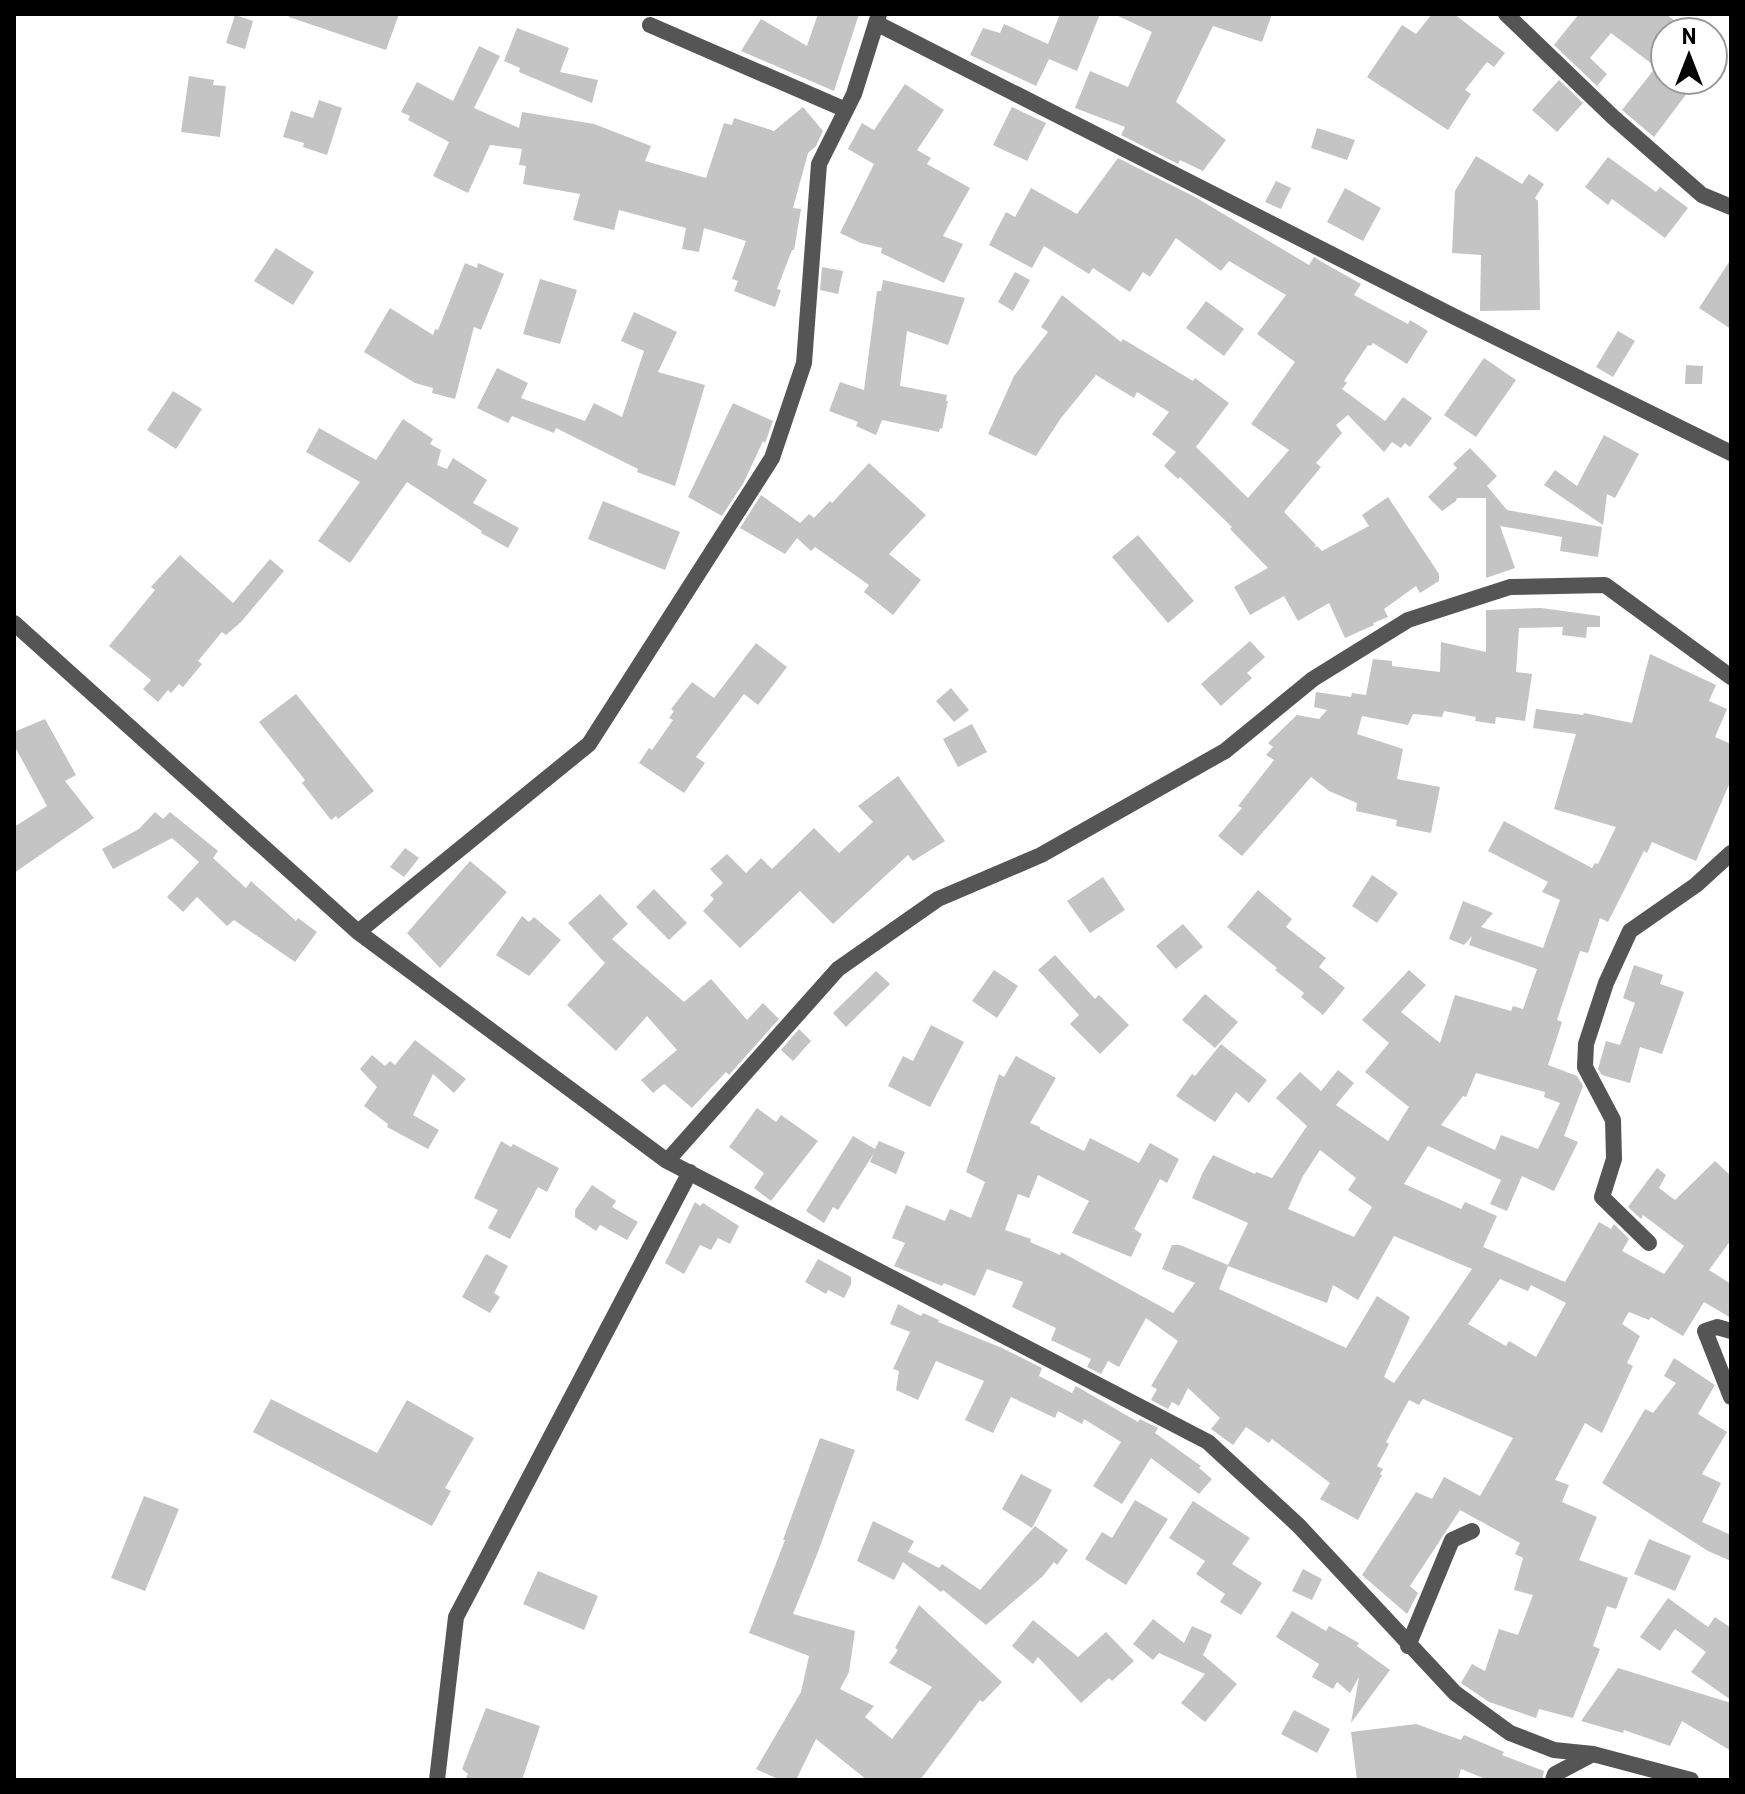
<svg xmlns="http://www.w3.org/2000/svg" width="1745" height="1794" viewBox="0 0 1745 1794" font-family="Barlow,sans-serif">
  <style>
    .building { fill: #c4c4c4; fill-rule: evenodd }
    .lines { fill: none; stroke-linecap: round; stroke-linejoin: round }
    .minor { stroke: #555; stroke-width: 16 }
  </style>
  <rect width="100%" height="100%" fill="#fff"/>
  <path class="building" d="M289,14H399L386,50L289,17Z
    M818,14H859L834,91L741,51L761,19L807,46Z
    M1060,14H1100L1077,71L1049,59L1036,86L970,55L983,28L1000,33L1004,24L1048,44Z
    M1114,14H1272L1262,42L1213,26L1176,102L1226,140L1203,171L1180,160L1178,164L1121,135L1125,127L1075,108L1090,71L1128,87L1152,32Z
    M1432,14H1454L1505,53L1494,67L1487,62L1465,90L1471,94L1448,130L1367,77L1402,25L1416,34Z
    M1579,14H1666L1689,32H1665V80H1697L1654,137L1622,110L1656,67L1611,33L1590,58L1607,74L1597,86L1554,45Z
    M235,15L253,21L245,49L226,43Z
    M517,28L569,48L560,72L598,80L592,103L519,72L520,68L504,61Z
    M479,46L500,56L474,108L519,128L522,112L594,124L651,146L645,161L706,178L724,123L732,125L734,118L774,131L803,107L823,131L816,146L808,153L793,208L801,209L794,250H792L777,289L781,290L775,307L734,291L738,281L732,279L746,241L704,228L699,252L682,249L686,228L619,210L614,230L573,220L580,194L523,184L526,166L519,165L522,149L490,145L468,193L433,176L449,142L408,120L410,116L401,112L417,82L453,101Z
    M189,76L214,80L213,85L226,86L220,137L181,132Z
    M1559,80L1583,103L1557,132L1532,110Z
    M905,84L944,110L917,150L931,158L927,164L970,188L943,236L963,244L944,283L881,253L882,248L861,243L840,233L874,164L848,149L862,123L874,130Z
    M319,100L342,108L327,155L303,147L304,143L283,137L291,111L313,118Z
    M1012,107L1046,123L1027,161L993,145Z
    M1317,128L1355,140L1347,160L1311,148Z
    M1476,156L1522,184L1529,174L1544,184L1535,198L1538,201L1540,310L1480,311L1481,255L1452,253L1455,191Z
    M1608,157L1656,192L1660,187L1688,208L1665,238L1612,199L1608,205L1585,187Z
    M1118,158L1195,197L1309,265L1314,257L1322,262L1361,284L1354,295L1408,324L1410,320L1428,331L1407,364L1373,343L1371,346L1368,345L1344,381L1347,383L1342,389L1385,421L1403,397L1432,418L1410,447L1405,443L1401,448L1392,442L1384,452L1348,415L1336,425L1342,433L1316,463L1321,467L1284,512L1316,545L1314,548L1317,546L1322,551L1369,526L1362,515L1388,497L1439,574V581L1420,593L1416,586L1384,609L1388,617L1373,623L1374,625L1345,638L1329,603L1298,621L1284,596L1250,615L1234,587L1268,568L1230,529L1232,527L1180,477L1178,479L1164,466L1176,452L1152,434L1169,412L1137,392L1134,398L1096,375L1061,418L1036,456L988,434L1014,376L1048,332L1041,327L1062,295L1121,342L1123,339L1193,381L1195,378L1229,403L1196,447L1248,498L1289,450L1251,424L1295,362L1257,334L1286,295L1229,261L1221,271L1176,238L1150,277L1143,272L1130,292L1093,268L1089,274L1044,246L1032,268L989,245L1006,212L1015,217L1031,188L1077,214Z
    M1276,181L1291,188L1281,209L1265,202Z
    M1345,188L1381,208L1363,241L1327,222Z
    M276,248L314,272L293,305L254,281Z
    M1731,259V329L1699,308Z
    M465,263L477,268L478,263L504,274L481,330L474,327L455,399L432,393L433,388L415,383L364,352L390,308L433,335L435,329L438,330Z
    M822,267L843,271L838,294L820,290Z
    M1015,272L1030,280L1013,311L998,302Z
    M540,279L577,290L560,344L523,334Z
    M883,280L965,298L948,345L907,331L900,386L947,395L946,401H948L942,429L940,428L939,432L882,420L876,435L856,426L858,422L829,411L840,382L864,390L877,291H881Z
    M1206,301L1244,329L1224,356L1186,328Z
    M634,312L677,332L658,372L705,385L675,486L637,472L638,469L556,428L554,433L512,416L508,423L477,408L497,368L528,383L521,398L585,421L594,403L622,417L644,351L621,341Z
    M1618,331L1635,341L1613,377L1596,367Z
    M1484,358L1516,380L1476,437L1444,415Z
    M1686,365L1703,366L1702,384H1685Z
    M173,391L202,409L176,449L147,430Z
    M733,403L773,421L765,443L763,441L744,482L722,516L688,497Z
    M403,419L433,439L430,444L441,450L437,465L447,469L453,458L487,480L473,503L519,528L508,548L481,533L482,531L407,482L350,563L318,541L360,482L306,452L319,428L376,460Z
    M1604,435L1639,454L1615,498L1607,494L1603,525L1544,485L1555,470L1577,486Z
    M1470,448L1497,476L1487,486L1507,510L1602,527L1598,557L1560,551L1562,537L1500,526L1515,568L1486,578V498H1457L1456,501L1442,511L1428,497L1457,468L1453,464Z
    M869,463L926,515L889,554L921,580L893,615L864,592L869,585L815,547L811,551L797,538L785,554L740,528L761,495L800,523L809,514L814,518L830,501L832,503Z
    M603,501L680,532L665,570L588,539Z
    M1138,535L1194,601L1168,623L1112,557Z
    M180,555L233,603L270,559L284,571L241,622L226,635L222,632L198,661L202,664L183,687L179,684L171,693L168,690L158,702L143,689L151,680L109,646L155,590L151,587Z
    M1541,608L1600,616V627H1587L1586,638L1562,635L1563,627L1519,628L1516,672L1532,674L1525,721L1496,717L1495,724L1475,721L1476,717L1444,711L1442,717L1413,714L1408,725L1362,716L1357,734L1403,749L1397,779L1440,787L1431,833L1396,826L1397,820L1356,811L1357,803L1329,791L1311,777L1242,856L1218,836L1242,808L1238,806L1274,760L1266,755L1273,747L1268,743L1297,715L1319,719L1327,710L1314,707L1316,692L1351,697L1352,693L1366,695L1373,659L1392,661V666L1440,672L1441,642L1486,652V610Z
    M1250,641L1265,657L1247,673L1252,678L1221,706L1201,684Z
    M756,643L787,667L758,705L744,694L696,757L705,763L684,793L639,763L649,748L652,750L673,720L669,718L674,711L671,709L692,682L714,698Z
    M1650,654L1716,685L1709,701L1727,709L1715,737L1731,744V780L1696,861L1652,842L1647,853L1644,851L1608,922L1600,918L1588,953L1580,951L1557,1020L1562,1022L1548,1065L1577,1076L1583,1086L1564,1136L1578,1142L1554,1191L1522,1176L1507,1211L1490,1204L1501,1180L1428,1146L1404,1184L1461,1209L1465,1202L1497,1216L1483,1247L1565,1282L1599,1222L1611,1229L1614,1224L1629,1239L1622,1251L1664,1274L1684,1246L1643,1215L1641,1219L1628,1207L1657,1168L1666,1175L1659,1188L1675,1200L1715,1161L1731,1176V1240L1709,1270L1731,1284V1318L1704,1302L1683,1336L1651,1317L1649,1320L1629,1312L1622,1324L1640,1336L1627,1363L1633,1366L1602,1433L1585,1423L1555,1480L1569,1485L1562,1502L1597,1517L1579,1560L1628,1578L1616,1609L1607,1606L1593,1646L1600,1649L1573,1718L1539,1709L1536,1718L1489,1702L1461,1683L1472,1664L1485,1671L1499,1629L1518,1635L1533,1595L1514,1590L1523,1558L1515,1554L1520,1543L1460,1510L1410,1586L1418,1593L1407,1614L1362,1575L1416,1492L1432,1499L1444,1477L1480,1496L1513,1438L1423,1399L1419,1405L1409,1400L1386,1442L1389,1444L1377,1466L1383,1469L1380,1474L1382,1475L1358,1520L1320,1499L1330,1483L1272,1439L1269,1443L1246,1427L1233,1445L1211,1429L1220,1418L1188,1388L1179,1406L1172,1402L1168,1409L1151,1400L1157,1389L1151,1386L1178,1341L1146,1318L1119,1367L1108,1361L1101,1374L1087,1367L1091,1359L1051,1340L1056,1328L1012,1307L1023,1282L987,1269L975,1296L944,1283L942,1286L894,1266L905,1243L892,1238L906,1205L945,1221L950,1209L971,1218L985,1182L966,1172L999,1074L1004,1077L1016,1056L1056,1078L1030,1123L1040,1127V1129L1084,1151L1090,1138L1139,1163L1150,1143L1179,1159L1167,1183L1160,1179L1134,1229L1142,1234L1131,1257L1072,1233L1089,1201L1038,1175L1029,1198L1018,1194L1005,1230L1031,1239L1030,1242L1060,1255L1061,1252L1173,1313L1195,1283L1162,1269L1172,1245H1180L1228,1265L1248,1223L1192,1198L1203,1172L1213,1155L1255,1174L1256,1172L1272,1178L1307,1126L1276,1098L1300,1072L1321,1091L1338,1070L1354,1083L1336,1105L1388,1141L1409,1107L1365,1072L1389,1043L1362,1020L1409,970L1426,985L1401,1012L1440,1043L1455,995L1511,1011L1513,1006L1523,1009L1537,969L1469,945L1472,936L1464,945L1449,939L1463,901L1493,913L1481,927L1543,948L1560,900L1542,892L1548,882L1488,851L1504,821L1592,868L1595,863L1598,864L1616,827L1554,809L1576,734L1533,728L1536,709L1583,715L1584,713L1632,723ZM1476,1073L1545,1092L1544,1097L1560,1103L1538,1149L1501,1135L1495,1150L1441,1125L1463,1096L1466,1097ZM1320,1150L1356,1178L1348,1190L1372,1207L1354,1237L1288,1209L1303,1176ZM1394,1236L1472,1269L1394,1383L1384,1377L1410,1317L1377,1296L1346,1348L1219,1289L1228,1266L1327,1303L1333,1285L1358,1300ZM1500,1279L1528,1291L1531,1285L1566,1303L1536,1357L1509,1341L1506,1346L1468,1324Z
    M951,688L969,710L954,722L936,701Z
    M296,694L374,791L338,819L336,816L331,820L302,783L305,780L259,722Z
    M45,719L76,775L65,781L94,818L14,873V827L47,806L14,745V732Z
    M972,724L987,752L958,767L943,739Z
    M898,776L945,841L913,861L908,855L833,924L800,891L740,948L703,911L714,899L710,895L723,883L710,869L727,854L746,873L761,858L772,869L814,828L839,853L873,822L858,806Z
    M155,812L163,819L170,812L218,851L213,858L246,888L251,881L296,921L298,918L317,932L295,962L234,920L227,926L197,897L183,912L167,897L199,862L172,838L113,869L102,849L139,829Z
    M405,848L419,858L404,877L390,867Z
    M470,861L507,892L440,968L407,933Z
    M1372,875L1398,893L1377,923L1352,906Z
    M1103,877L1125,910L1090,933L1067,901Z
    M654,889L687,923L669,940L636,907Z
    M1258,890L1292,919L1286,927L1326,958L1319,967L1345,988L1323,1015L1301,997L1304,993L1275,970L1277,968L1227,927Z
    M600,894L628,924L612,939L684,1002L711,979L747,1020L763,1003L779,1019L729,1075L726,1072L692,1108L664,1084L653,1093L641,1080L677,1050L647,1016L616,1051L567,1005L605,963L568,923Z
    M522,916L529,922L534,917L561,940L529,976L496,955Z
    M1183,924L1203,947L1176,969L1156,946Z
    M1055,955L1095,999L1099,995L1129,1025L1100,1054L1070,1024L1079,1015L1038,970Z
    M1634,965L1663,975L1660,984L1684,992L1662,1054L1640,1047L1630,1083L1602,1075L1598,1069L1606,1041L1620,1045L1635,1003L1623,998Z
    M994,970L1018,986L997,1018L972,1001Z
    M876,971L890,984L846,1027L833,1013Z
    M1205,994L1238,1022L1215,1048L1182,1020Z
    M931,1025L964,1042L930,1107L888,1086L903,1056L913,1061Z
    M799,1029L811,1041L793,1061L781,1050Z
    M415,1040L466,1079L454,1093L433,1074L413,1115L439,1130L428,1149L387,1127L388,1124L364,1106L377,1087L360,1069L372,1055L385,1066L390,1061L395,1065Z
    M1221,1044L1267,1080L1249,1103L1236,1092L1215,1122L1176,1096L1192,1074L1195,1076Z
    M757,1108L776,1122L781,1115L818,1141L771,1201L754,1188L764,1173L729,1147Z
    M853,1136L875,1149L879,1141L905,1152L896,1174L870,1162L874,1153L838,1210L833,1207L824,1223L806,1211Z
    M501,1141L511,1147L513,1144L559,1168L547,1192L538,1187L510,1239L488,1228L498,1210L474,1198Z
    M592,1185L616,1201L612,1207L638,1222L627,1240L600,1225L596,1231L575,1217V1210Z
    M695,1202L700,1206L703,1203L739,1226L730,1244L718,1238L711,1250L700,1245L684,1274L665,1263Z
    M486,1254L508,1266L494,1293L500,1297L490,1313L462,1297Z
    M818,1259L851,1277V1284L844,1298L828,1290L826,1294L805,1282Z
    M898,1304L921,1316L923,1313L939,1320L938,1322L1002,1348L1042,1368L1039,1376L1072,1393L1076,1386L1138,1422L1140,1419L1158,1428L1155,1433L1201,1466L1199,1468L1212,1479L1199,1494L1151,1458L1122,1504L1093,1486L1121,1442L1084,1419L1082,1424L1058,1411L1055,1418L1011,1397L993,1433L965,1420L984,1381L936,1361L918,1400L896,1390L899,1371L893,1369L910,1332L890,1324Z
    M1674,1358L1715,1385L1698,1414L1727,1432L1702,1474L1721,1483L1702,1522L1731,1535V1561L1708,1551L1602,1483L1645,1409L1653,1413L1676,1383L1664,1376Z
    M271,1399L377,1453L407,1400L474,1438L445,1488L451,1491L432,1526L253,1432Z
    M820,1438L855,1450L818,1552L793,1614L855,1631L849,1672L840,1689L874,1706L865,1717L892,1739L932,1687L889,1663L898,1650L895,1648L919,1605L1002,1682L983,1702L980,1700L920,1780H867L816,1739L796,1780H780L756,1769L801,1692L809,1656L749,1633L785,1540H783Z
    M1021,1474L1052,1490L1032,1528L1002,1509Z
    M144,1496L179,1509L145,1591L111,1578Z
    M1135,1500L1168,1519L1126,1585L1085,1559L1102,1532L1112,1538Z
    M1193,1501L1250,1538L1232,1564L1262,1583L1241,1615L1220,1602L1225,1594L1196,1574L1205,1561L1169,1538Z
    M873,1521L914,1541L908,1552L939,1568L942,1564L980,1590L1035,1526L1068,1550L1057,1565L1054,1562L1043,1576L986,1625L943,1590L941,1592L903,1562L894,1580L857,1561Z
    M1649,1539L1691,1556L1675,1591L1634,1574Z
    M1303,1569L1322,1579L1312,1600L1292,1591Z
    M538,1571L598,1596L584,1630L523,1604Z
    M1668,1598L1708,1627L1715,1617L1731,1628V1700L1691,1672L1706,1652L1675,1629L1660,1651L1640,1637Z
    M1292,1611L1326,1631L1329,1626L1359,1643L1357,1646L1390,1670L1351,1723L1359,1677L1350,1693L1337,1682L1333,1689L1312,1677L1319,1664L1276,1637Z
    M1153,1619L1184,1643L1192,1626L1212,1635L1203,1655L1237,1684L1205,1722L1181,1703L1205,1674L1159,1653L1153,1660L1133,1644Z
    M1033,1620L1078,1657L1106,1632L1134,1661L1112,1681L1109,1678L1081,1703L1038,1657L1033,1664L1012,1646Z
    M1618,1668L1731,1703V1751L1682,1721L1670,1746L1624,1730L1623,1733L1581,1721Z
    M486,1708L540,1726L522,1780H465L468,1774L462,1769Z
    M1294,1710L1330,1729L1317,1753L1281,1734Z
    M1416,1724L1461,1740L1464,1735L1504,1752L1502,1755L1544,1771L1542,1780H1488L1461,1769L1458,1780H1357L1351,1732Z"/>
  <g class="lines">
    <path class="minor" d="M1506,14L1613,117L1702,195L1731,207
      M876,23L1455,317L1731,453
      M650,25L846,110
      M14,623L358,932L667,1161L1208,1442L1299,1526L1455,1693L1510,1733L1554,1750L1593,1754L1691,1780
      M358,932L589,744L772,458L804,363L819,164L854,94L879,14
      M667,1161L838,969L938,899L1041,855L1225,751L1313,679L1408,620L1510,587L1605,585L1731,677
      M1649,1243L1602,1197L1614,1159L1613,1120L1585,1067L1586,1044L1606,983L1630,931L1696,885L1731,853
      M1731,1331L1717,1327L1705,1331L1731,1397
      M1408,1646L1452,1540L1472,1531
      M437,1780L456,1617L690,1172
      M1553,1780L1555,1774L1593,1754"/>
  </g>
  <rect width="1745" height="1794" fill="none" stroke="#000000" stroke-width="32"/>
  <g transform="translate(1689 56)"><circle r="38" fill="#ffffff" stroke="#999999" stroke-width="2"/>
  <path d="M0-6L14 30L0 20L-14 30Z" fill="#000000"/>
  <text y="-12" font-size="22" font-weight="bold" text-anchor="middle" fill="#000000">N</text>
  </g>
</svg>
